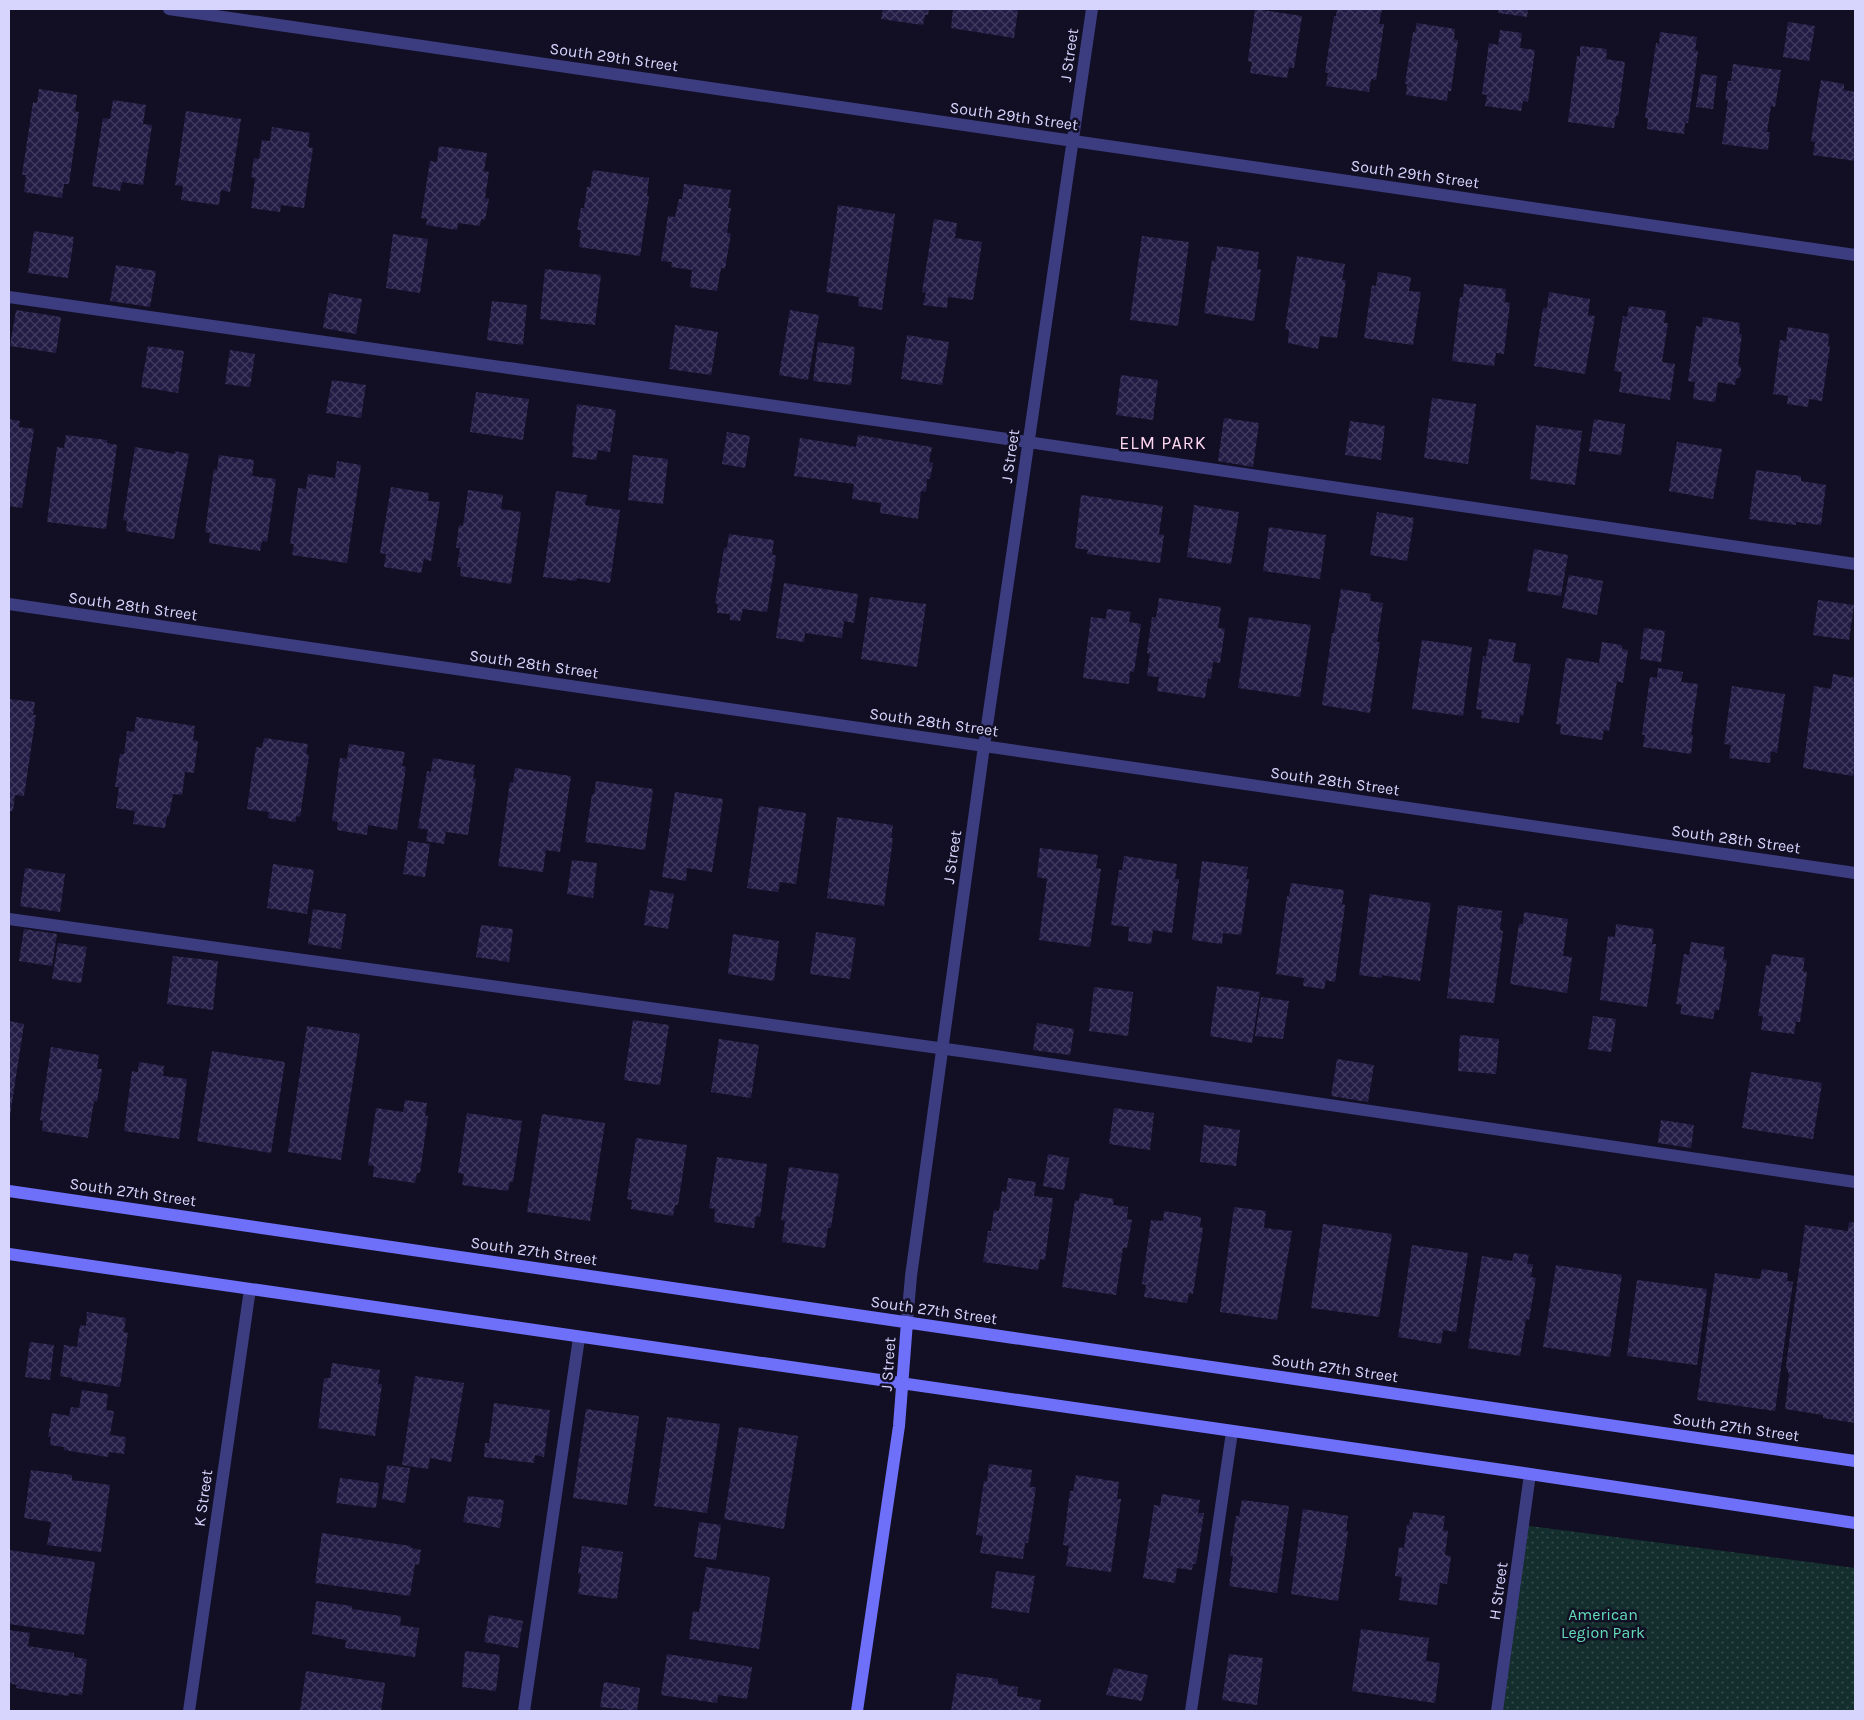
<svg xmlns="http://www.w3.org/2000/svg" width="1864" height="1720" viewBox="0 0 1864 1720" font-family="Karla,sans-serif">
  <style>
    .grass { fill: url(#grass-dots) }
    .building { fill: url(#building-cross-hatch) }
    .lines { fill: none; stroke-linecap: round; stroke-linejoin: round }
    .lane { stroke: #3c3c81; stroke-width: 12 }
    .street { stroke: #3c3c81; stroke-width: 12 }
    .secondary { stroke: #6f70fa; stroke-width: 12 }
    .labels { text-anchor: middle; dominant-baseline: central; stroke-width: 5; stroke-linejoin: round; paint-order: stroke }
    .street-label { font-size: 16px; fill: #d7d4fd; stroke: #120f24 }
    .park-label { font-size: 16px; fill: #62dbb9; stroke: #120f24 }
    .neighbourhood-label { font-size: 18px; letter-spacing: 1px; fill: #fed6f0; stroke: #120f24 }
  </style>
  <defs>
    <pattern id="grass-dots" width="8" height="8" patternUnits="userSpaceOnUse" patternTransform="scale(1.25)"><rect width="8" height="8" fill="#132e2c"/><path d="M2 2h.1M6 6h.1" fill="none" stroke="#354b4c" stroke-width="1.8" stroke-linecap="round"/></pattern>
    <pattern id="building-cross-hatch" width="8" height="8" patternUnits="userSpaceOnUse" patternTransform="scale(1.25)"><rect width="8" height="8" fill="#231c44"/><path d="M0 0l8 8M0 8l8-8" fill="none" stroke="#423c60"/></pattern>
  </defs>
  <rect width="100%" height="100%" fill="#120f24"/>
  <path class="grass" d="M1523,1525L1855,1568V1711H1497Z"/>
  <path class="building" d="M883,9H929L928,15H925L923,25L881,19Z
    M953,9H1018L1014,38L951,28Z
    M1255,9L1302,16L1294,68L1289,67L1287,78L1250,73L1252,62L1248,61Z
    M1337,9H1382L1379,24H1384L1376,80L1371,79L1369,92L1326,86L1328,73L1325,72L1334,16H1336Z
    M1499,9H1528L1527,17L1498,13Z
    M1788,22L1815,26L1809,61L1783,57Z
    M1417,23L1455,29L1454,39L1458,40L1451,91H1448L1447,101L1406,95L1407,84H1405L1413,32H1415Z
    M1500,30L1522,33L1520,48L1535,50L1528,102L1523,101L1521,111L1485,106L1487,95L1482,94L1489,43L1498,45Z
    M1660,32L1697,37L1695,50L1698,51L1688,123H1685L1684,134L1647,129L1648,118H1645L1656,43L1659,44Z
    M1580,46L1607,49L1606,59L1625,62L1618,116H1616L1614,128L1568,122L1577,56H1580Z
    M1733,64L1781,70L1775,107L1771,106L1767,132H1770L1768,150L1722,144L1728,100H1725L1728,81H1731Z
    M1701,74L1717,76L1713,109L1696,107Z
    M1821,80L1844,84V90L1855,92V161L1813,155L1815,142L1811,141Z
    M39,89L77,95L75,111L79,112L69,184H64L62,198L24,192L26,175H22L33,102L37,103Z
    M113,100L146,105L143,124L152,125L143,185L122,182L120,191L92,186L103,118L110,119Z
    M186,111L241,119L230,192L221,190L219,205L181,200L183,186L175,185Z
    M272,127L310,133L308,147L313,148L304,208L281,205L280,212L251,208L255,178L251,177L254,158L259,159L262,140L270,141Z
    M439,146L487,153L484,171L489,172L485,198L489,199L485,220L481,219L480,226L458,223L457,230L426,225L427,219L421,218L430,161L437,162Z
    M593,170L649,178L647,196H649L640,256L579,247L581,230H577L581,208H584L587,187H590Z
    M684,184L731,190L728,208H731L727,233H731L725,269L721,268L717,291L690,287L692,270L671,267L672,262L661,261L668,216L675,217L679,199H682Z
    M838,205L895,214L882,310L858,306L859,297L826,292Z
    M934,219L957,223L955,238L982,242L973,300L948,297L947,308L923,305L926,293L922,292Z
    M34,231L74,237L68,278L28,273Z
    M393,234L428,239L420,293L386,288Z
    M1142,236L1189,242L1178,326L1130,320Z
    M1217,246L1259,252L1257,269L1261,270L1254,321L1204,313L1212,260L1215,261Z
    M1297,256L1345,264L1342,280H1346L1337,338L1320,336L1318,349L1288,343L1289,330L1285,329Z
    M116,265L156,271L150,307L110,301Z
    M545,269L601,275L595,325L540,319Z
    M1378,272L1411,277L1409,291L1421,292L1413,345L1364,338L1372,285L1376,286Z
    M1464,284L1506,289L1505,302L1510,303L1504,354L1496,353L1494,366L1452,361L1460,297H1463Z
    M1549,292L1590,299L1588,315L1595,316L1585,374L1534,366L1543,308H1547Z
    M329,293L362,299L356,334L323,328Z
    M492,301L527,305L523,345L487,340Z
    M1629,306L1666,311L1664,323H1668L1662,362L1675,364L1670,400L1619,392L1622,372L1614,371L1623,316L1627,317Z
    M16,310L61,317L56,353L10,346Z
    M790,310L819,315L808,380L779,375Z
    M1703,317L1740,323L1739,334H1742L1738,364L1741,368L1740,377L1736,379L1735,385L1718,382L1715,402L1693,399L1695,382L1688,381L1696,326L1702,327Z
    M675,325L718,332L711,375L669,369Z
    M1788,327L1829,334L1828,346H1830L1822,401L1809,399L1808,407L1787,404L1788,396L1773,394L1780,340L1786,341Z
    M907,335L949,342L942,385L901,379Z
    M818,342L855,347L851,385L813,381Z
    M148,346L184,351L178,393L141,387Z
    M230,350L255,354L250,387L225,384Z
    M1121,375L1158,380L1153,420L1116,415Z
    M332,380L366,385L361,418L326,413Z
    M476,392L529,399L523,440L470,432Z
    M1432,398L1476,404L1468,464L1424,458Z
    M577,404L616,410L610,452L598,450L596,460L572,457L574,446H572Z
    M1224,418L1259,423L1253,467L1218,461Z
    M9,419L20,421L19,427L34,429L22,508L9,506Z
    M1594,419L1625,424L1621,455L1589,451Z
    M1350,421L1385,426L1381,460L1345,455Z
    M1536,425L1582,431L1575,485L1530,479Z
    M727,432L750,436L745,468L722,464Z
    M66,435L107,440V443L117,445L106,529L47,522L57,447L64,448Z
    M858,435L932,447L929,462L933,463L930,479H927L926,492L921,491L918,519L880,513L881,503L852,499L854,484L794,476L800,438L856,447Z
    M1677,442L1722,449L1713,499L1669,491Z
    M135,447L175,454V451L189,454L174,539L126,531L127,521L123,520Z
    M219,455L254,460L252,476L276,479L267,542L262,541L260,551L209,543L210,533L205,532L214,469L217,470Z
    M633,455L668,459L663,504L628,500Z
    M337,461L361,465L347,563L292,555L294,544H290L298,488L306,489L308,474L335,478Z
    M1756,470L1801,476V481L1826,485L1821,525L1796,522V525L1749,519Z
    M391,487L429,493L428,501L440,502L431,561L424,559L421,573L384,567L386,554L380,553Z
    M468,490L503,495L501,509L521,512L511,584L460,576L461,567H457L460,548H456L459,525L463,526Z
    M556,491L587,495L585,505L620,510L610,583L577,578L576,581L543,577Z
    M1081,495L1163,506L1159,534L1164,535L1160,563L1087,554L1088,550L1075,548Z
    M1194,505L1239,512L1231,564L1187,557Z
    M1377,512L1414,518L1407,561L1370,555Z
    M1269,527L1326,535L1320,579L1263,571Z
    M729,534L774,540L772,554L776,556L767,612L743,609L740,621L730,620V614L717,613L718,604L715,603L724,548H727Z
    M1534,549L1568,555L1561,596L1527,591Z
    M1569,575L1603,581L1597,615L1562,608Z
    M784,583L858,594L854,623L844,621L842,638L805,633L804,642L776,638Z
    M1341,589L1371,594L1370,601L1383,603L1377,642H1380L1370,713L1322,705L1332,633H1334Z
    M870,597L926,604L917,667L861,659Z
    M1159,598L1221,607L1218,628L1225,629L1220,663L1213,662L1211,679L1208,678L1205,698L1157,691L1159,677L1147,676L1150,654L1147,653L1152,617L1156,618Z
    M1818,600L1854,605L1849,640L1813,635Z
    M1107,609L1131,612L1129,622L1141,624L1134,672L1130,671L1129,684L1083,678L1091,617L1106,619Z
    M1249,617L1311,625L1300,697L1238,688Z
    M1644,628L1665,631L1661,662L1640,659Z
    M1489,639L1516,643L1513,662L1531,664L1523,716L1520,715L1519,723L1481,718L1482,710L1476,709L1483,656L1486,657Z
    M1422,640L1472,647L1463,716L1412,709Z
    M1602,642L1622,645V649L1628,650L1623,683L1617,681L1609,731L1604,730L1602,740L1560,734L1561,725L1556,724L1566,658L1599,663Z
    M1658,668L1683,672L1681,682L1698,684L1691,735H1693L1691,754L1643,747L1645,735H1642L1650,677L1657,678Z
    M1833,674L1855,678V760L1853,776L1803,768L1814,686L1831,689Z
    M1732,686L1785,694L1777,753L1771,751L1770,763L1729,758L1731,745L1724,744Z
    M9,699L35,702L33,715H36L24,796L15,795L13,811H9Z
    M136,717L195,726L193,740L198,741L194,773L185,772L182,795L173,794L169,816H167L165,828L133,824L135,811L116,808L119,787H115L120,754H124L127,731L134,732Z
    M264,738L308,744L306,754L309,755L300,817L296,816V822L268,818L269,812L247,809L256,747L262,748Z
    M349,744L405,752L402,766L406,767L397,830L368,825L367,835L337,830L338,822L332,821L340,758L347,759Z
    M433,758L475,765L473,778L476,779L468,835L446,832L444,844L426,841L428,830L418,828L427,771L431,772Z
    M515,768L571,776L560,852L546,850L543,872L498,866L510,782L513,783Z
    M596,781L653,789L645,850L585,842L592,794L594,795Z
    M675,792L723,799L712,872L687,868L686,881L662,877Z
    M759,806L806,813L796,884L780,882L778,892L747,888Z
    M837,817L893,825L891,838H893L884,906L827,898Z
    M408,841L430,844L425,877L403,874Z
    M1040,848L1098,855L1096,868L1101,869L1090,947L1039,940L1047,879L1037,877Z
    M1124,856L1177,864L1175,879H1179L1172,933L1153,930L1151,944L1128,941L1129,927L1111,925L1119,870H1122Z
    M572,860L597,863L593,898L567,894Z
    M1202,861L1248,867L1246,879H1249L1241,935L1223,933L1222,944L1192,940Z
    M273,864L314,870L307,914L267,908Z
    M25,868L65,874L60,912L20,906Z
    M1291,883L1344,890L1342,904L1345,905L1335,982L1326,980L1324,989L1303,986L1304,978L1276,974L1287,896H1289Z
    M650,890L674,894L668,929L644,925Z
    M1370,894L1431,903L1420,981L1382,975V978L1359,975Z
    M1458,905L1502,911L1500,930L1503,931L1494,1003L1447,998Z
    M313,909L346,914L341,949L308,944Z
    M1524,912L1568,919L1563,956L1572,957L1567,993L1510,984L1519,924H1523Z
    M1616,924L1654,929L1652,944H1656L1647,1007L1600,1000L1608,936L1615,937Z
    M481,925L513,929L509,962L476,957Z
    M24,929L57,934L52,966L19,961Z
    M816,932L856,938L850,979L810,974Z
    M733,934L779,941L774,981L728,974Z
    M1691,942L1725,947L1723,959L1727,960L1719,1010H1715L1713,1019L1680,1014L1682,1005L1676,1004L1684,954L1689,955Z
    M58,943L87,947L81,983L52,979Z
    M1772,954L1805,958L1803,971L1807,972L1800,1022H1796L1794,1034L1761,1030L1763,1016H1758L1766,965L1770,966Z
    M173,956L218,961L213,1010L167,1004Z
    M1217,986L1260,992L1252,1043L1210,1036Z
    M1094,987L1133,992L1128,1036L1089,1031Z
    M1261,997L1289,1001L1283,1039L1255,1036Z
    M1593,1016L1616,1019L1611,1052L1588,1049Z
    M633,1020L669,1025L660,1085L624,1080Z
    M9,1021L24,1024L10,1116H9Z
    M1037,1023L1074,1029L1070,1055L1033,1050Z
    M307,1026L360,1034L341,1160L288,1152Z
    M1460,1035L1499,1039L1496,1074L1458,1071Z
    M719,1039L759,1045L751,1098L711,1092Z
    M51,1047L99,1055L97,1069H102L97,1102L94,1101L88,1138L42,1131L43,1121L40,1120Z
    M212,1051L285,1062L271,1153L197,1141Z
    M1337,1059L1374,1065L1368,1102L1331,1096Z
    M139,1062L164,1066L163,1076L187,1079L179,1139L124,1131L132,1071L138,1072Z
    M1751,1072L1822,1083L1813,1139L1742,1128Z
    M405,1100L427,1103L425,1116H428L420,1173H417L415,1183L373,1177L374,1166L368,1165L376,1108L403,1112Z
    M1114,1108L1154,1113L1150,1150L1109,1144Z
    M467,1113L522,1121L513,1182L510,1181L508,1191L462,1185L464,1174L458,1173Z
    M542,1114L605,1123L590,1221L527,1212Z
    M1661,1120L1694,1125L1691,1148L1658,1143Z
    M1204,1125L1240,1130L1236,1166L1200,1162Z
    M636,1138L687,1145L678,1205H675L673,1216L631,1209L632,1200L627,1199Z
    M1048,1154L1069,1158L1064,1190L1043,1186Z
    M717,1157L767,1164L760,1217L756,1216L754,1228L714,1222L715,1209L709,1208Z
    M789,1167L839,1174L831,1228H828L825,1248L782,1242L785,1221L781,1220Z
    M1008,1178L1036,1182L1034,1196L1053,1198L1045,1260L1040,1259L1038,1270L983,1262L988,1231H991L994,1210L999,1211L1002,1191L1006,1192Z
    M1080,1193L1114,1199L1113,1205L1128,1207L1127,1219L1132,1220L1127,1248H1123L1116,1295L1062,1287L1075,1200L1079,1201Z
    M1234,1207L1266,1211L1264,1228L1292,1231L1277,1320L1220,1312Z
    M1164,1211L1201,1217L1200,1227L1203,1228L1193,1294L1189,1293L1187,1303L1144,1297L1146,1285L1142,1284L1151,1220L1163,1221Z
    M1849,1222L1855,1223V1423L1823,1418V1415L1785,1409L1789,1375L1786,1366L1805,1225L1848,1231Z
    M1323,1224L1392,1234L1379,1317L1311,1308Z
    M1412,1245L1468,1253L1456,1332L1443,1330L1441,1344L1398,1337Z
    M1514,1253L1529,1255L1527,1264H1533L1531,1277L1536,1278L1529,1320L1526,1319L1520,1356L1468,1348L1482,1256L1512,1261Z
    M1556,1265L1622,1275L1610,1357L1543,1347Z
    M1762,1269L1788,1273L1787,1281L1793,1282L1775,1411L1697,1400L1715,1273L1760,1279Z
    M1637,1280L1707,1289L1697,1365L1627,1356Z
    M87,1312L126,1318L124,1332L128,1333L120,1387L72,1380V1378L60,1376L64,1345L77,1347L80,1325L86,1326Z
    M30,1342L54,1345L50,1380L25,1377Z
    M332,1363L380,1370L378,1384H382L375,1436L318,1428L324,1378H330Z
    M415,1376L464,1383L451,1462L430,1458L428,1469L402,1465Z
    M82,1390L108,1394L106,1410L114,1411L110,1435L126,1437L124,1454L109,1452L108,1457L64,1450V1447L50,1445L51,1437H48L52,1413L69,1416L71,1407L79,1408Z
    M494,1403L550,1410L544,1457L535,1455L534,1463L484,1457L485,1443H489Z
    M586,1409L639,1416L627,1505L573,1498Z
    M667,1417L720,1424L707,1513L654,1506Z
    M739,1427L798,1436L784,1529L724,1519Z
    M989,1464L1032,1470L1030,1487H1036L1028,1543H1025L1023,1559L980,1553L983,1536L976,1535L984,1481H987Z
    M387,1465L410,1468L405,1503L382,1499Z
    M31,1470L72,1475V1480L110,1485L101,1552L47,1545L51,1522L24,1518Z
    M1076,1475L1119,1482L1117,1499H1121L1111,1572L1066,1566L1069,1546L1063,1545L1070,1491H1073Z
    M340,1478L379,1483L376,1508L336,1503Z
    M1162,1494L1200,1500L1198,1513H1204L1196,1564H1193L1192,1570L1177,1568L1175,1583L1143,1578L1154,1505L1160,1506Z
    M468,1496L504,1500L500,1528L463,1522Z
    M1242,1500L1289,1506L1277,1593L1229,1586L1233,1556H1230L1236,1516H1239Z
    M1303,1509L1348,1516L1346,1531H1348L1338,1601L1291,1594Z
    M1413,1512L1445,1516L1443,1530L1448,1531L1445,1555L1451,1556L1447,1584L1440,1583L1437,1605L1399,1600L1402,1577L1395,1576L1399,1547L1404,1548L1407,1524L1409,1525L1410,1519L1412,1520Z
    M699,1522L721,1525L716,1560L694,1557Z
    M322,1533L411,1546V1548L421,1550L419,1565L415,1564L410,1596L315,1583Z
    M582,1546L623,1552L617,1599L578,1594L581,1574H578Z
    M9,1550L95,1562L84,1635L9,1624Z
    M706,1567L770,1577L759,1649L689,1639L693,1611L699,1612Z
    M996,1571L1035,1576L1029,1613L991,1608Z
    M316,1601L352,1606V1609L401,1616L400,1625L419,1628L415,1657L345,1648L346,1640L312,1634Z
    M489,1615L523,1621L518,1648L484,1642Z
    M1361,1629L1429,1638L1426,1661L1440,1663L1435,1703L1352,1691Z
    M9,1630L30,1633L28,1646L74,1653V1657L87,1659L82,1695L69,1693V1696L16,1688L17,1685L9,1683Z
    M465,1651L500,1655L496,1691L462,1687Z
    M667,1654L752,1667L747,1699L718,1695L717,1703L661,1695Z
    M1229,1654L1263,1658L1257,1705L1222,1700Z
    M1114,1668L1148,1675L1142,1701L1106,1695Z
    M306,1671L385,1683L381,1711H300Z
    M957,1673L998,1679V1684L1018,1687L1017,1696L1041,1700L1039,1711H951Z
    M604,1682L640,1688L637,1711L600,1707Z"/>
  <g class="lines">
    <path class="lane" d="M9,297L980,435L1855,564
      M9,919L989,1055L1855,1182
      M524,1711L579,1338
      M1191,1711L1232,1432"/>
    <path class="street" d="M169,9L1855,255
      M9,604L1855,873
      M907,1322L911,1276L984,746L1092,9
      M189,1711L250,1289
      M1497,1711L1530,1474"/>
    <path class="secondary" d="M9,1191L1855,1461
      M9,1254L1530,1474L1855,1523
      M857,1711L899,1426L907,1322"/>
  </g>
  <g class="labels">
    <g class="street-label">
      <text transform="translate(1069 55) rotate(-82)">J Street</text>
      <text transform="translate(614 57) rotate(8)">South 29th Street</text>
      <text transform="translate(1014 116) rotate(8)">South 29th Street</text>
      <text transform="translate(1415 174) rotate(8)">South 29th Street</text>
      <text transform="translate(1010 456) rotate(-82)">J Street</text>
      <text transform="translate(133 606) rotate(8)">South 28th Street</text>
      <text transform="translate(534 664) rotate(8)">South 28th Street</text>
      <text transform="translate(934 722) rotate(8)">South 28th Street</text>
      <text transform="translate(1335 781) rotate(8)">South 28th Street</text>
      <text transform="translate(1736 839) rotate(8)">South 28th Street</text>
      <text transform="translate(952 857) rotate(-82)">J Street</text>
      <text transform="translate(133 1192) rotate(8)">South 27th Street</text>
      <text transform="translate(534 1251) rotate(8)">South 27th Street</text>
      <text transform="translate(934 1310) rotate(8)">South 27th Street</text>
      <text transform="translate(888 1364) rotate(-86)">J Street</text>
      <text transform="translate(1335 1368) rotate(8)">South 27th Street</text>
      <text transform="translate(1736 1427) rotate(8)">South 27th Street</text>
      <text transform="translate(203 1498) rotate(-82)">K Street</text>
      <text transform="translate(1498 1591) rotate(-82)">H Street</text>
    </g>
    <g class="park-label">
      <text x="1603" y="1614">American<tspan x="1603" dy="18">Legion Park</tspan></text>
    </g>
    <g class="neighbourhood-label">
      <text x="1163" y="443">ELM PARK</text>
    </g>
  </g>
  <rect width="1864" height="1720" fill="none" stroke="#d7d4fd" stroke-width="20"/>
</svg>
